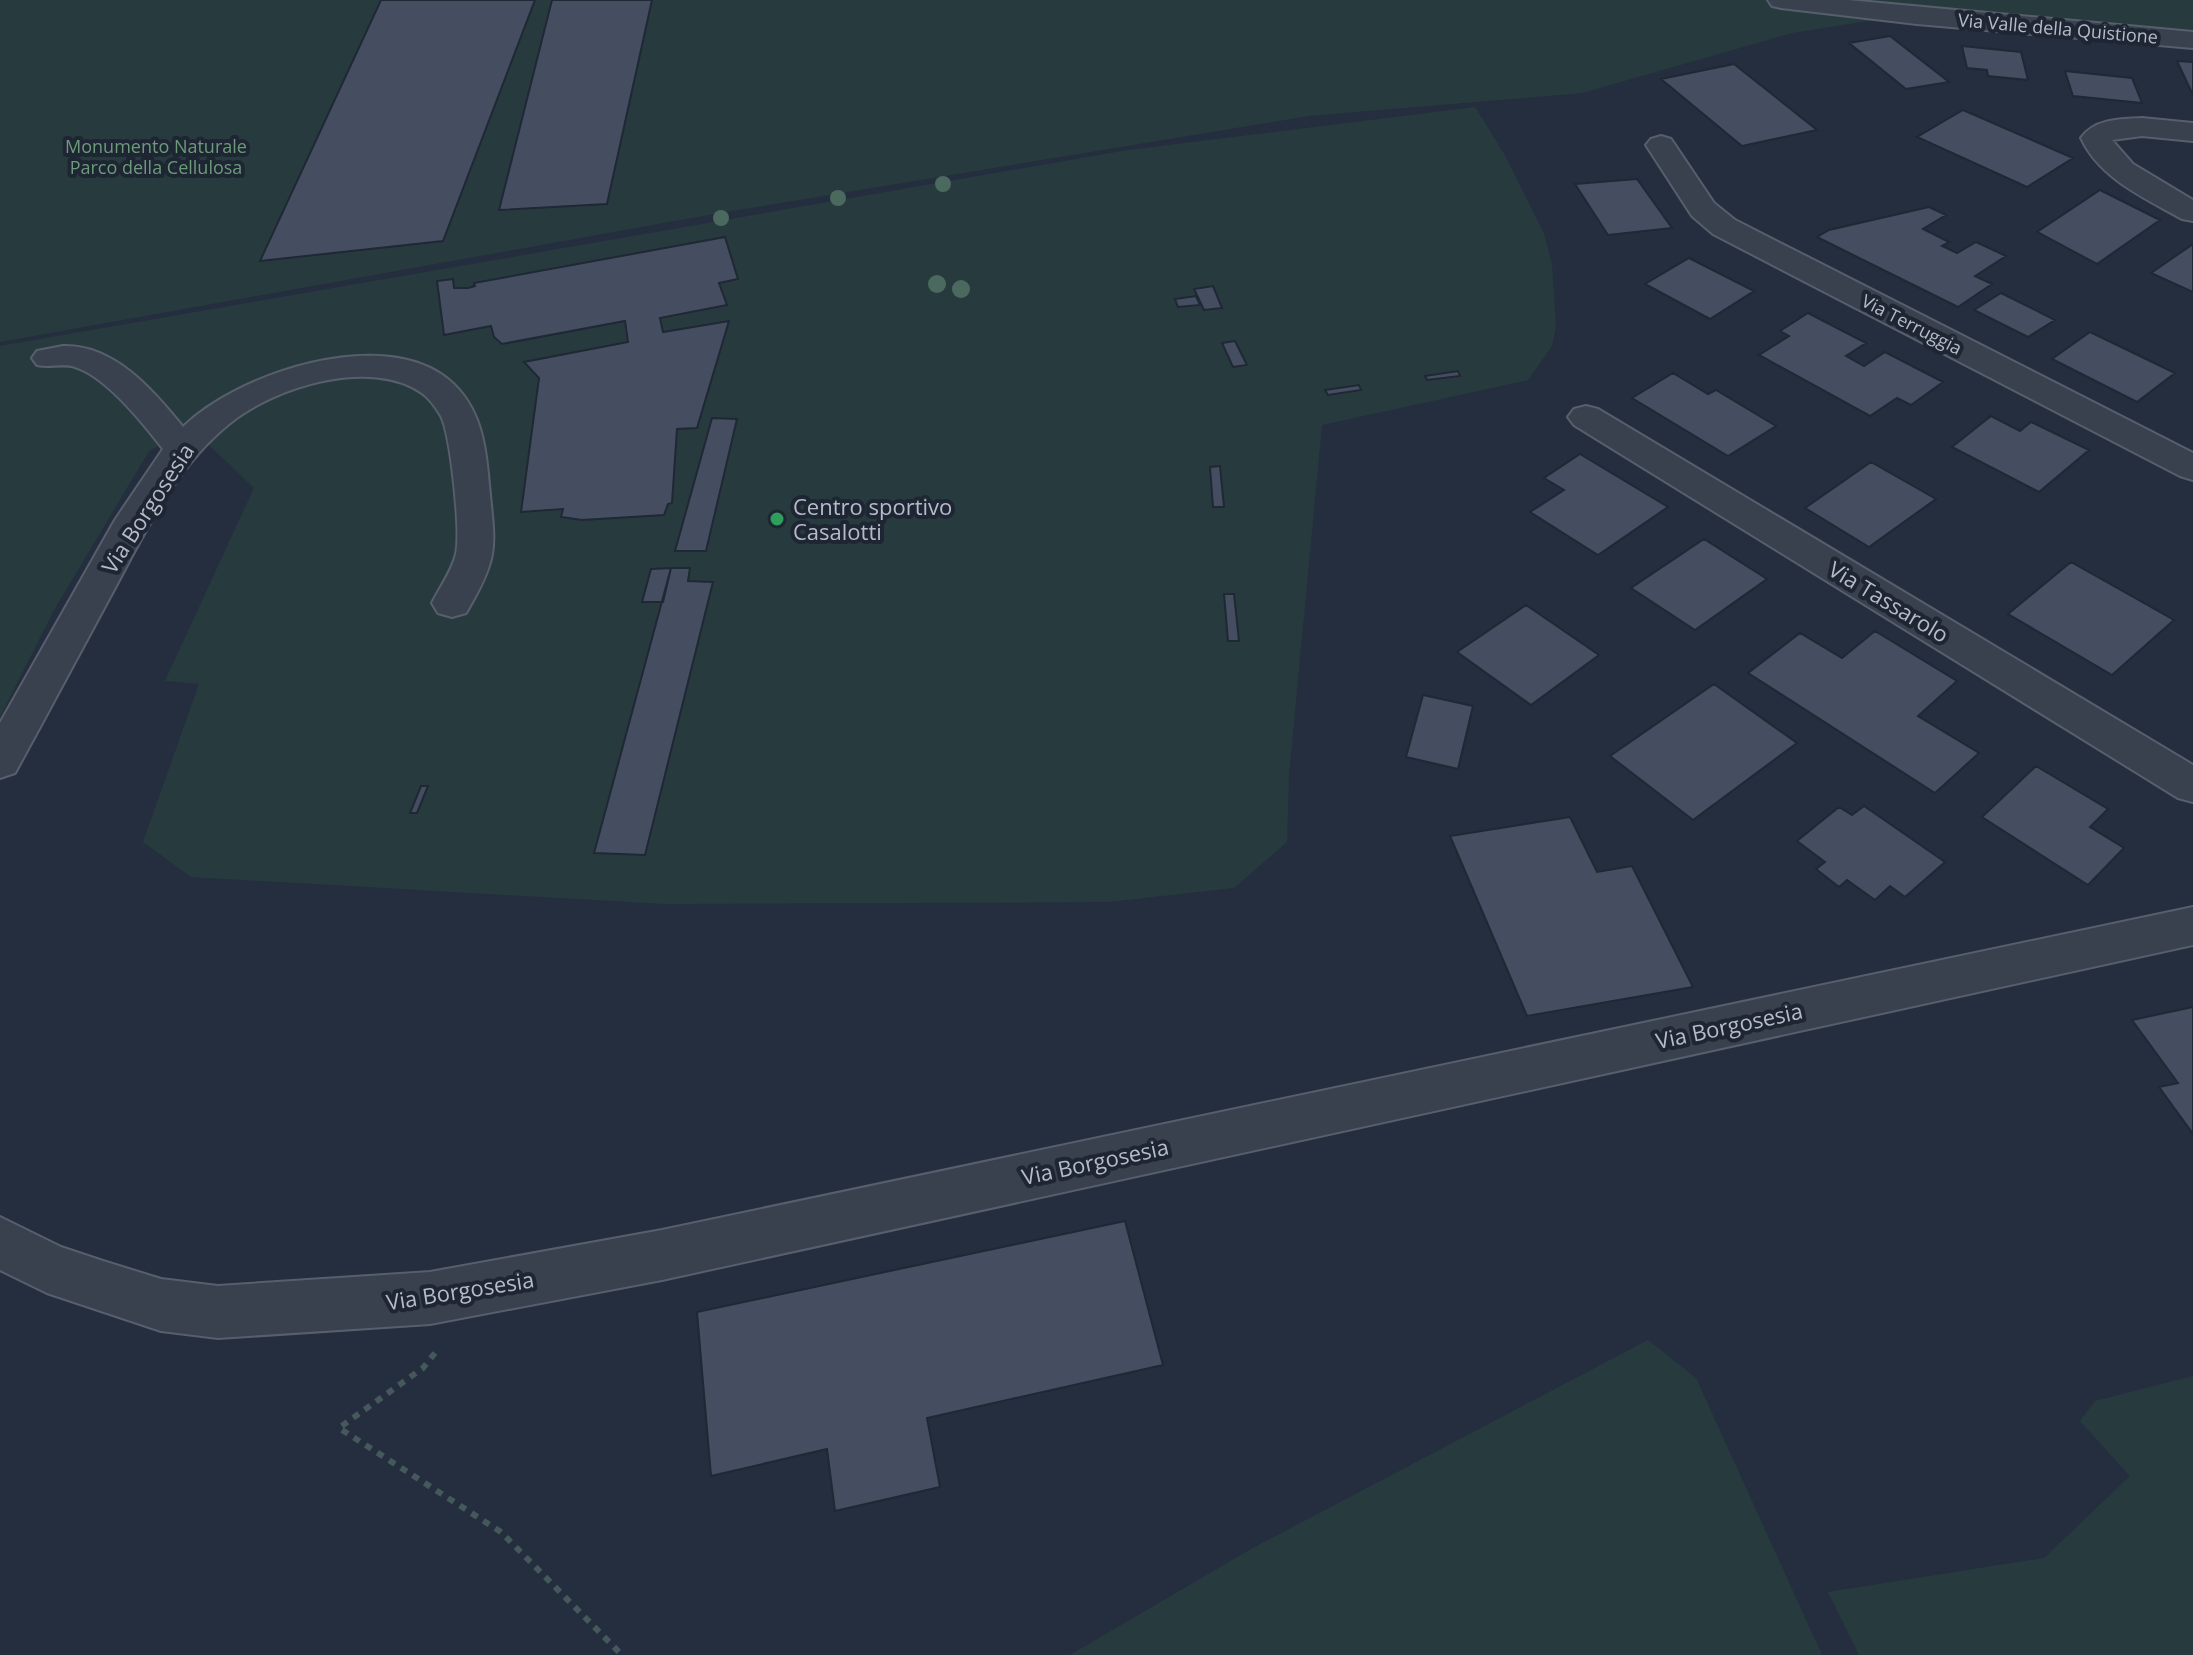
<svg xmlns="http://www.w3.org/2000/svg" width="2193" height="1655" viewBox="0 0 2193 1655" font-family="'Open Sans',sans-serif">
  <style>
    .green { fill: #273b3f }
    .building { fill: #444e60; stroke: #202735; stroke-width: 2 }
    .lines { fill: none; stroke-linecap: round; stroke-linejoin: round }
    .minor-casing { stroke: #575e6c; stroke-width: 4 }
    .path { stroke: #45585c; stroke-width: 6; stroke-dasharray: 7 7; stroke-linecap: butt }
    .minor { fill: #39404e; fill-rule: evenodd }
    .tree { fill: #4c695f }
    .leisure-dot { fill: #2e9e5b; stroke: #1e2533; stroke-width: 3 }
    .labels { text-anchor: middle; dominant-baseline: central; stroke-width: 8; stroke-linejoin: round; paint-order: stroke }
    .far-street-label { font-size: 18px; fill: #b5bbc9; stroke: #1e2533 }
    .far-park-label { font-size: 18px; fill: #6c9a7a; stroke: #1e2533 }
    .poi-label { font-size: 22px; fill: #b5bbc9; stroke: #1e2533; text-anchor: start }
    .street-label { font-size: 22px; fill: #b5bbc9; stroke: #1e2533 }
  </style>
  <rect width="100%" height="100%" fill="#252e3e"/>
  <path class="green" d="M0,0H2193V30L1925,12L1792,33L1582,93L1309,116L708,215L0,342Z
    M1475,107L1503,152L1544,234L1552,264L1556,326L1552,346L1528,380L1322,425L1289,775L1287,842L1234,888L1109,902L664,904L191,877L143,842L199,684L165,681L254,488L190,427L149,451L54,610L0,717V346L1128,150Z
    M1648,1340L1696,1378L1822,1655H1070L1251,1549Z
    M2193,1376V1655H1859L1828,1592L2044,1558L2130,1476L2080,1421L2095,1401Z"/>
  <path class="building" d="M381,0H535L443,241L260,261Z
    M552,0H652L607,204L499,210Z
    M1890,36L1949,82L1906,89L1849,43Z
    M1962,46L2021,52L2028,80L1988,76L1987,70L1967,68Z
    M2177,61L2193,62V95Z
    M1734,64L1817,130L1742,146L1661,79Z
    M2065,71L2132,78L2142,103L2073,96Z
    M1963,110L2073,158L2027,187L1917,137Z
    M1637,179L1672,228L1608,235L1575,184Z
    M2100,190L2160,220L2097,264L2037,232Z
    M1929,207L1946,215L1923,229L1949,242L1942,246L1957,253L1976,242L2006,256L1975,276L1992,284L1958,307L1817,237L1829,230Z
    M725,237L738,279L719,283L727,305L660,318L663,332L729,321L697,428L677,429L672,503L668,504L664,515L582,520L561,517L563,509L521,512L539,378L524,362L628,342L625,321L502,344L494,337L491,326L444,335L437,281L453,279L454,288H468L475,286L474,283Z
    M2193,244V292L2151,273Z
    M1689,258L1754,291L1710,319L1645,284Z
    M1213,286L1222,308L1204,310L1194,289Z
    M2001,293L2055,320L2028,337L1974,310Z
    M1196,296L1200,305L1178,307L1175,299Z
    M1808,313L1866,343L1846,356L1864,366L1885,352L1943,382L1911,405L1897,398L1870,416L1759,355L1789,336L1780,331Z
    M2090,332L2175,373L2137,402L2052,359Z
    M1235,341L1247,365L1233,367L1222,343Z
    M1458,371L1460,376L1427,380L1425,376Z
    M1673,373L1708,394L1716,390L1776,426L1728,456L1632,398Z
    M1359,385L1361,390L1328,395L1325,390Z
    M1991,416L2020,431L2031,422L2089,450L2039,492L1952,447Z
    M712,418L737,419L706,551H675Z
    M1580,454L1668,507L1598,555L1530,512L1564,490L1544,478Z
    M1871,462L1936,499L1869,547L1805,508Z
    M1220,466L1224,507H1213L1210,467Z
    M1704,539L1767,579L1695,630L1631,588Z
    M2071,562L2174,620L2112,675L2008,614Z
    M671,568L663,602H642L651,569Z
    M671,568H690L688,581L713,582L645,855L594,853Z
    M1224,594H1234L1239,641H1228Z
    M1526,605L1599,655L1531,705L1457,652Z
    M1875,631L1957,681L1918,716L1979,753L1935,793L1748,673L1800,633L1842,658Z
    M1714,684L1797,743L1693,820L1610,756Z
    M1423,695L1473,706L1458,769L1406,757Z
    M2036,766L2108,809L2090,827L2124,848L2088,885L1982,817Z
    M421,786H428L417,813H410Z
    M1864,806L1945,862L1905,897L1890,886L1875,900L1847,880L1839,887L1816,869L1825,862L1797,841L1839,807L1852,815Z
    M1570,817L1597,872L1632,866L1693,987L1527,1016L1450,836Z
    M2193,1007V1134L2159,1087L2178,1083L2132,1020Z
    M1125,1221L1163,1365L927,1418L940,1487L835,1511L827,1449L711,1476L697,1312Z"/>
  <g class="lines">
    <defs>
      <path id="minor" d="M1768,0H1848L2193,32V48L1917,24L1781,8L1772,6Z
        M2142,118L2193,123V141L2142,136L2112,140L2133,164L2193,200V221L2182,219C2145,198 2100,179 2081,138C2094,119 2120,119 2142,118Z
        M1661,136L1671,139L1714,203L1735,220L2193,453V480L2180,476L1713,234L1692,216L1646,145L1651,139Z
        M63,346C114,344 154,391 183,427C238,373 383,325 449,380C481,407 486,446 489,485C495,548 500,555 466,613L452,617L438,613L432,603C440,587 452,571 456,554C461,532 451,436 441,416C437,409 429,398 422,393C370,357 274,387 229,424C177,466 147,528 116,586C82,649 49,711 15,773L0,778V723L115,520L163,449C144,424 105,376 75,367C63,363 50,368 37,365L32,358L37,351Z
        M1586,406L1598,409L2193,765V802L2178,798L1574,425L1568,417L1574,409Z
        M2193,907V945L662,1280L430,1324L218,1338L161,1331L47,1293L0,1270V1217L61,1247L103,1261L161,1279L218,1286L430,1272L662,1230Z"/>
    </defs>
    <use href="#minor" class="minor-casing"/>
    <path class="path" d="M435,1353L423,1368L339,1428L501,1532L622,1655"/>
    <use href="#minor" class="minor"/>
  </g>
  <g class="tree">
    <circle cx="943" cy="184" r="8"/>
    <circle cx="838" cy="198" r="8"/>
    <circle cx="721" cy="218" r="8"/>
    <circle cx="937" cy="284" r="9"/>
    <circle cx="961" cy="289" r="9"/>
  </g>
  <circle class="leisure-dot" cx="777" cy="519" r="8"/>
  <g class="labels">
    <g class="far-street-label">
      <text transform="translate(2058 28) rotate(5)">Via Valle della Quistione</text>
      <text transform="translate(1912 324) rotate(27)">Via Terruggia</text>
    </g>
    <g class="far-park-label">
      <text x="156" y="146">Monumento Naturale<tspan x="156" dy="21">Parco della Cellulosa</tspan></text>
    </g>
    <g class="poi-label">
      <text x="793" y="506">Centro sportivo<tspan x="793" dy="25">Casalotti</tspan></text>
    </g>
    <g class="street-label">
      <text transform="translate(147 508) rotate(-57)">Via Borgosesia</text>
      <text transform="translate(1889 601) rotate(31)">Via Tassarolo</text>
      <text transform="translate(1729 1025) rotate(-12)">Via Borgosesia</text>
      <text transform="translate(1095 1161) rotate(-12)">Via Borgosesia</text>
      <text transform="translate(460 1290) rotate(-9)">Via Borgosesia</text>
    </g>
  </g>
</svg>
